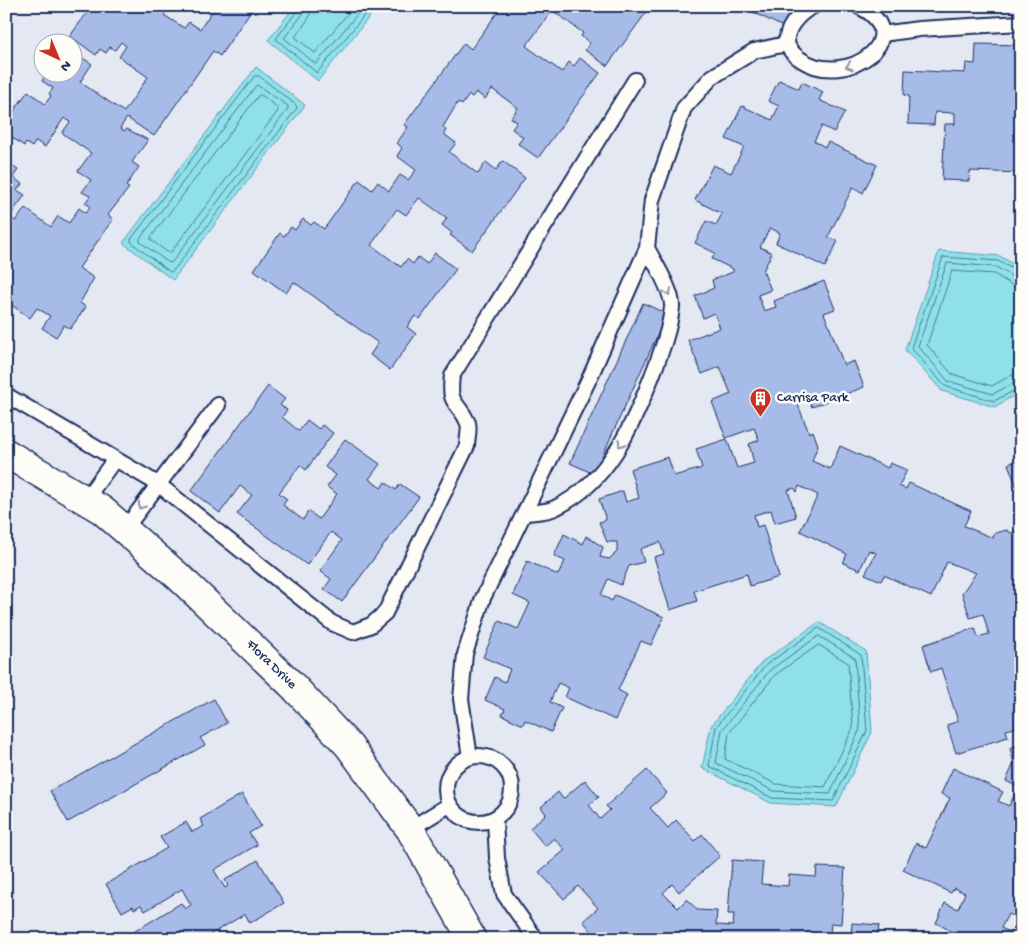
<svg xmlns="http://www.w3.org/2000/svg" width="1027" height="945" viewBox="0 0 1027 945" font-family="'Gochi Hand',sans-serif">
  <style>
    .water { fill: #8fe1e8; stroke: #619ab1 }
    .lines { fill: none; stroke-linecap: round; stroke-linejoin: round }
    .shore { stroke: #497695; stroke-width: 1 }
    .building { fill: #a7bbe9; stroke: #1b2f5e }
    .service-casing { stroke: #1b2f5e; stroke-width: 18 }
    .minor-casing { stroke: #1b2f5e; stroke-width: 31 }
    .service { stroke: #fdfcf7; stroke-width: 14 }
    .minor { stroke: #fdfcf7; stroke-width: 28 }
    .oneway { stroke: #8c96aa }
    .labels { text-anchor: middle; dominant-baseline: central; stroke-width: 5; stroke-linejoin: round; paint-order: stroke }
    .poi-label { font-size: 14px; fill: #1b2f5e; stroke: #fdfcf7; text-anchor: start }
    .street-label { font-size: 14px; fill: #1b2f5e; stroke: #fdfcf7 }
  </style>
  <rect width="100%" height="100%" fill="#e3e8f3"/>
  <filter id="ink" filterUnits="userSpaceOnUse"><feTurbulence type="fractalNoise" baseFrequency=".02" numOctaves="2"/><feDisplacementMap in="SourceGraphic" scale="10" xChannelSelector="R" yChannelSelector="G"/><feConvolveMatrix kernelMatrix="1 2 1 2 8 2 1 2 1" color-interpolation-filters="sRGB"/></filter>
  <g filter="url(#ink)">
    <path class="water" d="M295,6H378L318,81L268,40Z
      M256,67L305,105L173,280L123,243Z
      M939,251L1000,256L1021,269V391L995,407L942,391L905,350Z
      M819,622L866,651L872,732L836,807L771,803L702,768L711,726L763,661Z"/>
    <g class="lines">
      <path class="shore" d="M298,6L297,11L276,39L317,73L372,6
        M304,6L303,14L284,38L316,64L364,6
        M312,6L309,18L295,37L315,53L354,6
        M255,76H259L296,105L297,108L173,271L170,272L132,243L131,240Z
        M257,85L288,106V109L172,262L169,263L140,242V239Z
        M261,95L277,107L278,111L171,252H167L151,240V237L258,96Z
        M1021,273L998,261L943,257L911,348L945,386L994,401L1021,387
        M1021,279L1015,278L996,267L947,263L918,346L948,381L993,394L1014,383L1021,381
        M1021,286L1012,285L994,274L952,271L927,345L952,374L992,386L1012,375L1021,374
        M819,628L861,655L867,731L833,801L772,798L709,766L716,727L766,665Z
        M819,636L855,658L860,729L830,794L774,791L716,763L722,730L770,670Z
        M819,645L848,663L853,728L825,787L776,784L725,759L729,733L775,675Z"/>
    </g>
    <path class="building" d="M92,6H160L167,11L164,15L184,28L189,22L200,29L216,6H254L220,56L213,51L154,136L127,118L120,128L124,131L127,129L148,140L132,162L139,167L126,186L129,188L108,215L113,219L79,268L94,278L80,303L86,307L70,329L64,325L56,337L42,328L50,316L37,308L30,318L6,301V296L11,289L6,286V162L18,170L13,177L22,184L17,190L25,195L9,217L16,221L25,208L51,227L58,216L69,223L79,208L86,213L90,206L85,203L90,196L82,192L91,180L78,171L91,153L62,133L70,122L64,118L45,147L36,141L32,147L26,143L24,146L6,133V122L28,91L45,104L51,96L49,94L53,88L42,81L47,72H72V51L92,64L80,82L124,112L148,77L119,57L126,46L121,42L115,50L110,47L106,53L100,49L96,55L70,36Z
      M502,6H651L607,66L585,50L590,43L581,36L583,33L549,8L552,11L526,46L562,72L569,62L574,66L580,58L600,73L538,158L518,144L523,137L512,129L517,122L511,118L518,108L492,89L485,99L476,92L472,97L469,95L462,105L458,102L443,127L446,130L444,134L456,143L449,152L478,174L486,162L496,170L503,161L525,178L472,251L450,235L452,233L442,225L447,218L419,198L406,215L397,209L371,245L401,267L407,259L413,264L418,257L427,264L435,253L456,269L420,319L415,316L407,327L416,334L390,370L370,355L378,343L294,282L286,293L254,270L280,233L284,236L291,227L295,230L303,219L311,225L314,222L324,229L359,180L372,190L378,182L389,191L400,175L408,180L416,170L397,156L402,148L397,143L408,127L404,125L464,43L471,49Z
      M753,6H798L787,29L751,11Z
      M976,44L1021,45V173L970,171L969,181L942,180L945,124H955V113L935,112L934,125L908,124L909,96L904,95L905,70L965,73L966,63L975,64Z
      M779,80L799,89L802,82L823,92L819,100L845,112L834,132L822,126L814,141L825,147L828,142L877,165L863,193L853,187L828,237L838,241L825,267L776,243L780,233L770,228L760,247L772,253L763,271L771,290L758,295L764,311L776,307L774,301L824,281L835,309L824,313L844,365L854,361L864,387L812,407L808,398L797,402L809,433L813,431L818,445L812,461L830,469L840,446L888,468L890,463L907,470L899,486L906,489L909,483L971,511L964,526L993,538L995,533L1007,530L1011,533L1021,530V736L1018,727L1006,730L1008,737L956,753L947,725L958,721L941,668L931,672L923,645L975,628L978,637L989,634L983,614L970,618L962,593L976,573L947,562L931,597L884,575L881,581L865,574L876,553L869,550L860,570L843,563L847,554L800,531L818,495L799,486L797,492L794,488L788,490L796,517L775,523L771,510L754,515L757,527L763,525L779,577L750,586L747,574L694,591L697,601L670,610L654,557L664,554L660,542L640,549L644,562L629,566L621,585L608,579L601,595L612,601L615,595L664,617L651,645L641,641L618,690L627,695L615,720L565,697L569,688L558,683L550,702L562,708L551,732L525,720L523,725L502,715L505,709L485,700L495,677L505,682L510,669L483,657L499,621L518,629L530,603L513,595L527,561L558,575L565,561L554,556L564,534L583,544L586,536L603,547L600,557L609,559L617,552V542H607L599,522L606,520L599,499L623,491L626,502L639,498L630,469L668,457L674,476L702,468L696,449L727,439L737,468L754,463L749,444L759,440L754,428L726,438L712,402L731,394L720,367L702,374L688,340L720,328L714,313L703,318L695,296L714,288L712,280L733,272V269L712,259L715,253L695,243L706,221L716,225L722,214L695,200L713,165L731,173L744,147L726,139L742,106L772,120L779,106L768,101Z
      M643,303L667,314L594,474L570,463Z
      M268,386L285,399L280,405L287,410L282,417L299,431L307,420L319,429L322,425L333,433L306,470L300,465L279,493L287,499L283,505L303,520L308,511L319,519L337,494L327,487L336,475L325,467L345,439L380,464L369,479L381,488L385,482L396,490L400,484L419,497L342,602L324,589L331,579L320,571L342,540L331,532L307,565L237,514L252,495L240,486L220,513L191,491Z
      M1021,459V498L1008,464Z
      M214,699L227,723L200,738L205,745L68,822L50,791Z
      M1021,744V920L1008,914L1001,928L1012,933L1009,939H960L961,936L936,923L945,903L958,909L965,893L954,888L951,893L903,870L916,843L926,848L950,798L941,794L953,768L1003,792L998,801L1009,806L1018,787L1006,781L1014,763L1010,748Z
      M647,770L667,793L650,808L668,828L676,820L695,841L702,834L720,856L679,892L672,884L663,893L678,908L687,899L697,910L717,911L716,925L733,926L734,914H728L732,860L763,862L761,884L788,886L789,875L816,877L817,867L845,868L841,924L831,923L830,934L851,936L852,923L879,925L877,939H638L631,931L623,939H598L583,921L598,908L578,886L564,899L539,872L565,850L554,838L545,846L530,828L546,814L541,807L558,792L563,799L585,780L599,797L589,805L600,819L610,810L606,806Z
      M242,794L261,826L249,833L257,845L214,870L225,888L228,886L225,880L258,860L284,903L250,923L245,914L203,939H122L181,903L185,909L191,905L182,889L145,911L141,905L134,909L133,906L122,912L106,884L167,848L160,837L186,822L192,832L204,826L200,819Z"/>
    <g class="lines">
      <defs>
        <path id="service" d="M814,6C802,11 789,24 787,37C786,48 792,53 800,59C847,91 919,35 858,6
          M882,34L919,29L1021,23
          M6,395L158,484L332,623L353,632L371,625L385,613L467,446C467,440 470,429 468,423C458,400 448,407 452,376L635,80
          M85,500L115,459
          M525,513C534,512 547,512 555,508C608,483 632,427 652,376C660,355 670,330 672,307C673,291 654,262 647,248
          M125,529L218,405
          M446 789a33 33 0 1 1 66 0a33 33 0 1 1-66 0Z
          M470,757L461,699L465,654L483,598L590,377L647,248L652,200L684,108L712,77L754,51L786,44
          M495,819L497,858L504,894L536,939
          M410,829L449,805"/>
        <path id="minor" d="M6,453L102,510L179,577L292,685L349,746L410,829L472,939"/>
      </defs>
      <use href="#service" class="service-casing"/>
      <use href="#minor" class="minor-casing"/>
      <use href="#service" class="service"/>
      <use href="#minor" class="minor"/>
    </g>
    <defs><path id="oneway-chevron" d="M-2-3.5L2.5 0L-2 3.5" fill="none" stroke-width="1.6" stroke-linecap="round" stroke-linejoin="round" transform="scale(1.25)"/></defs>
    <g class="oneway">
      <use href="#oneway-chevron" transform="translate(849 66) rotate(164)"/>
      <use href="#oneway-chevron" transform="translate(668 292) rotate(69)"/>
      <use href="#oneway-chevron" transform="translate(621 444) rotate(125)"/>
      <use href="#oneway-chevron" transform="translate(141 506) rotate(126)"/>
    </g>
  </g>
  <defs>
    <symbol id="building-pin" viewBox="-11 -11 22 30"><path d="M0 17L-7.5 6A9.5 9.5 0 1 1 7.5 6Z" fill="#c8321e" stroke="#fdfcf7"/><path d="M-4-6H4V6H1V3H-1V6H-4ZM-2.5-4.3h1.7v1.8h-1.7ZM.8-4.3h1.7v1.8H.8ZM-2.5-1h1.7V.8h-1.7ZM.8-1h1.7V.8H.8Z" fill="#fff"/></symbol>
  </defs>
  <g fill-rule="evenodd">
    <use href="#building-pin" x="748" y="386" width="25" height="34"/>
  </g>
  <g class="labels">
    <g class="poi-label">
      <text x="777" y="398">Carrisa Park</text>
    </g>
    <g class="street-label">
      <text transform="translate(271 665) rotate(44)">Flora Drive</text>
    </g>
  </g>
  <rect width="1027" height="945" fill="none" stroke="#fdfcf7" stroke-width="25"/>
  <rect x="12" y="12" width="1002" height="920" fill="none" stroke="#1b2f5e" stroke-width="2" filter="url(#ink)"/>
  <g transform="translate(58 58) rotate(136)"><circle r="24" fill="#fdfcf7" stroke="#a3aaba"/>
  <path d="M0-4L9 19L0 12L-9 19Z" fill="#c8321e"/>
  <text y="-8" font-size="14" font-weight="bold" text-anchor="middle" fill="#1b2f5e">N</text>
  </g>
</svg>
